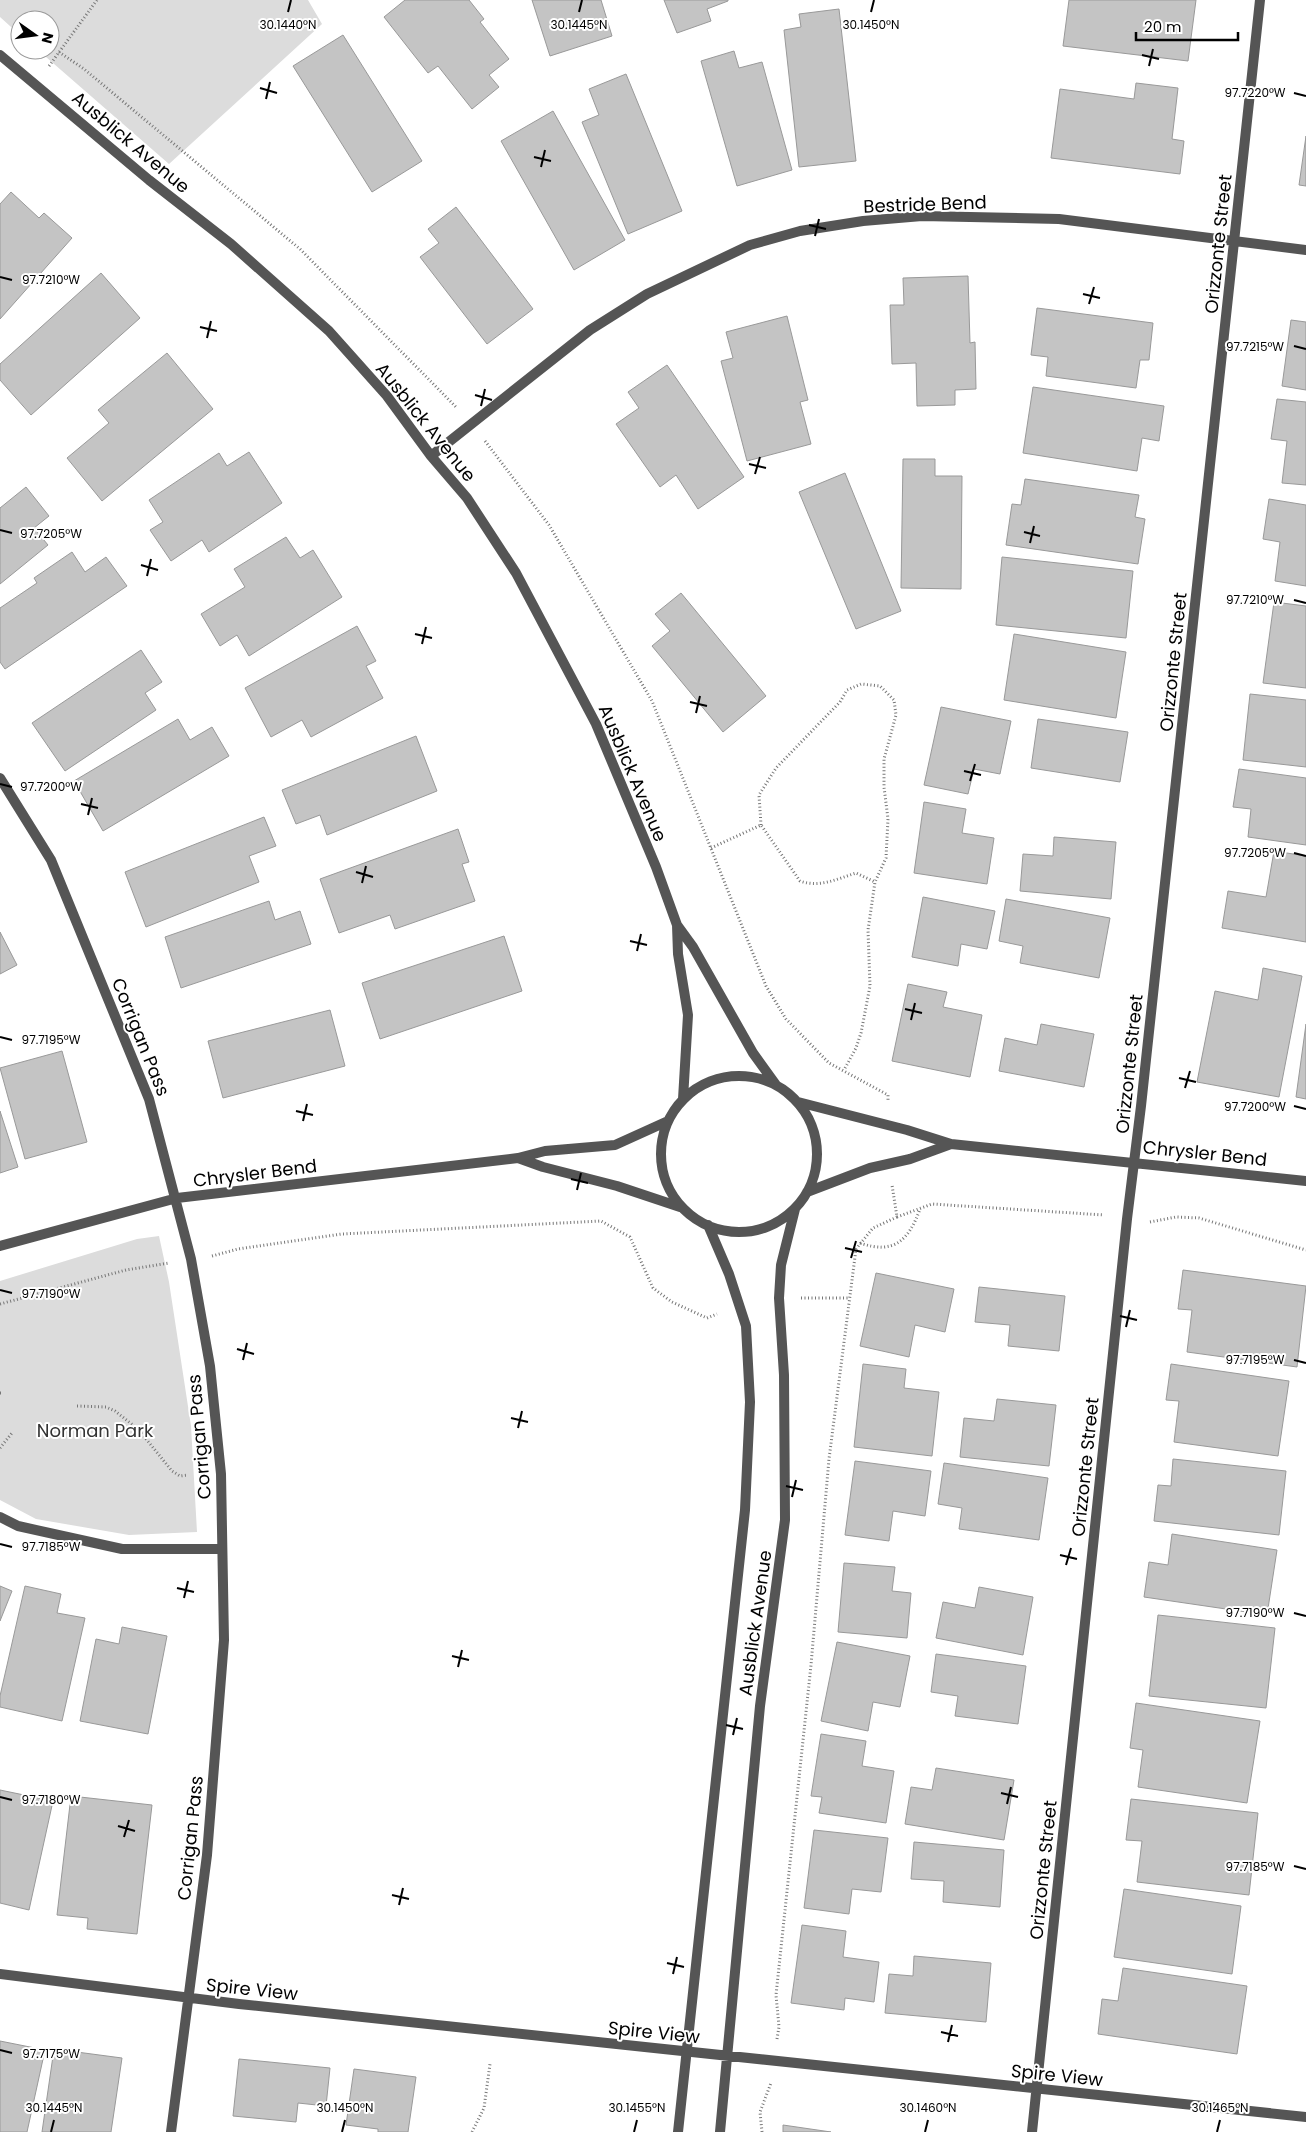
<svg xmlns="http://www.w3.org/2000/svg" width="1306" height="2132" viewBox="0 0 1306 2132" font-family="Poppins,sans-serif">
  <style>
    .green { fill: #dcdcdc }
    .building { fill: #c4c4c4; stroke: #999 }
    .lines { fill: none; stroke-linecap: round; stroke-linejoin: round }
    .path { stroke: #777; stroke-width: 3; stroke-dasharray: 1 2.5; stroke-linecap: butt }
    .lane { stroke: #555; stroke-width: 10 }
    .street { stroke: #555; stroke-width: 10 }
    .ticks { fill: none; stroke: #000; stroke-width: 2 }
    .labels { text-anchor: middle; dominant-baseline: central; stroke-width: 4; stroke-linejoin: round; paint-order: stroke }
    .street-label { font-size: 18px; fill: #000; stroke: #fff }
    .park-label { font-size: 18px; fill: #333; stroke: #fff }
    .ticks-label { font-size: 12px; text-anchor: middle; fill: #000; stroke: #fff; stroke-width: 4; stroke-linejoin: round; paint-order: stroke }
  </style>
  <rect width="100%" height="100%" fill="#fff"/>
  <path class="green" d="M0,0H308L322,24L169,164L38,50H50V20H20V35L0,17Z
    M159,1236L169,1282L191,1426L197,1532L129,1535L36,1519L0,1500V1281L137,1239Z"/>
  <path class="building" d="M405,0H469L484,19L480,22L509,59L489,75L499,87L472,109L438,66L428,73L384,17Z
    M532,0H601L612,36L550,56Z
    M664,0H728V1L707,9L711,21L677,33Z
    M1069,0H1196L1188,61L1063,46Z
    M839,9L856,161L799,167L784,30L801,27L799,14Z
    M343,35L422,161L372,192L293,66Z
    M734,51L739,68L762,62L792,170L737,186L701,61Z
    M626,74L682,211L628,234L582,122L599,115L589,89Z
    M1136,83L1178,88L1172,139L1184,141L1180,174L1051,158L1060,89L1134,99Z
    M553,111L625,240L574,270L501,141Z
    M1306,136V186L1299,185Z
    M11,192L39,218L44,213L72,238L0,319V204Z
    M456,207L533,309L487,344L420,257L439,243L428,229Z
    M101,273L140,318L31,415L0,380V364Z
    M968,276L970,343L975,342L976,389L955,390V405L917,406L916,363L892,364L890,305H904L903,278Z
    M1037,308L1153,323L1149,360H1140L1136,388L1046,376L1048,357L1031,355Z
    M787,316L808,400L800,402L811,444L747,461L721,361L733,358L726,332Z
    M1291,320L1306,322V390L1282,386Z
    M167,353L213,409L102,501L67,458L109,423L98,410Z
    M667,365L744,477L698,509L676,475L660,487L616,424L639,408L628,392Z
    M1033,387L1164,406L1159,441L1142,438L1137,471L1023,453Z
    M1277,399L1306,402V485L1282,483L1287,441L1271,439Z
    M249,452L282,503L209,552L202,540L171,561L150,530L163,522L149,500L219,453L227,466Z
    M903,459H935V476H962L961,589L901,588Z
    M845,473L901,611L856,629L799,492Z
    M1025,479L1139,495L1135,517L1145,519L1138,564L1006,545L1012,504L1021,505Z
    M26,487L49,516L34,528L48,545L0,584V508Z
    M1269,499L1306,505V586L1275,581L1280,542L1263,539Z
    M286,537L300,558L313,550L342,597L249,656L237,635L220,646L201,614L245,587L234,569Z
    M72,552L85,572L106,557L127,586L5,669L0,662V608L37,583L34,578Z
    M1002,557L1133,571L1126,638L996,625Z
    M681,593L766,696L723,732L652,646L670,631L655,614Z
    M1274,602L1306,606V688L1263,683Z
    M357,626L376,661L366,666L383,698L311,737L302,720L271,737L245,688Z
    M1014,634L1126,652L1116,718L1004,700Z
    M141,650L162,682L145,693L156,710L65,771L32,723Z
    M1250,694L1306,700V767L1243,760Z
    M941,707L1011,721L1000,774L974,769L968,794L924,785Z
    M178,719L190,740L212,727L229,756L103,831L74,781Z
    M1038,719L1128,732L1120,782L1031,768Z
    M416,736L437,791L327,835L320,815L296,824L282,790Z
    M1239,769L1306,778V845L1248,837L1251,809L1233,807Z
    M924,802L966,809L962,833L994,838L987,884L914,873Z
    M264,817L276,846L249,856L259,882L146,927L125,872Z
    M458,829L469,862L462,864L475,901L395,929L390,915L339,933L320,879Z
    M1054,837L1116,842L1111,899L1020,891L1023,854L1053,856Z
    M1274,851L1306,856V942L1222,928L1228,891L1266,897Z
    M923,897L995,911L987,949L961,944L958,966L912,957Z
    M1006,899L1110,918L1099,978L1020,963L1023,946L999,941Z
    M269,901L275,920L300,911L311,944L181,988L165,937Z
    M0,932L17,965L0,974Z
    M504,936L522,991L380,1039L362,983Z
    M1263,968L1302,976L1279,1097L1197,1082L1215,991L1258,1000Z
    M908,984L947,992L943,1007L982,1015L970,1077L892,1061Z
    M330,1010L345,1066L223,1098L208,1041Z
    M1041,1024L1094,1034L1084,1087L999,1071L1005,1038L1037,1045Z
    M1306,1024V1099L1296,1097Z
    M62,1051L87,1142L25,1159L0,1068Z
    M0,1111L18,1167L0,1173Z
    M1183,1270L1306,1286L1297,1367L1187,1352L1192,1310L1178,1309Z
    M876,1273L954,1289L945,1332L915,1325L909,1357L860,1346Z
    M979,1287L1065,1296L1059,1351L1008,1346L1010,1325L975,1322Z
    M863,1364L906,1369L904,1388L939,1392L932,1456L854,1447Z
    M1171,1364L1289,1381L1278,1456L1174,1442L1179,1401L1166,1400Z
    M997,1399L1056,1405L1049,1466L960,1457L964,1418L994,1421Z
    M1173,1459L1286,1471L1279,1535L1154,1521L1158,1485L1171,1486Z
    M855,1461L931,1471L925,1516L893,1511L889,1541L845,1535Z
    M944,1463L1048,1478L1039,1540L959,1529L962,1508L938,1504Z
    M1172,1534L1277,1550L1267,1615L1144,1597L1149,1562L1168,1565Z
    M844,1563L895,1567L892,1591L911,1593L907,1638L838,1632Z
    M0,1586L12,1591L0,1621Z
    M25,1586L61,1594L57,1613L85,1618L62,1721L0,1707V1696Z
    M979,1587L1033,1597L1023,1655L936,1638L943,1602L975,1608Z
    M1158,1615L1275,1628L1266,1708L1149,1696Z
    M122,1627L167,1636L148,1734L80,1721L96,1639L119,1644Z
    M837,1642L910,1656L900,1707L873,1702L868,1731L821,1721Z
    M936,1654L1026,1666L1018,1724L955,1716L958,1696L931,1692Z
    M1136,1703L1260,1721L1247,1803L1138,1787L1143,1750L1130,1748Z
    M821,1734L866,1741L862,1766L894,1771L886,1823L819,1813L822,1797L811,1796Z
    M936,1768L1014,1780L1004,1840L905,1824L911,1787L932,1790Z
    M0,1790L53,1801L29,1910L0,1903Z
    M71,1796L152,1805L137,1934L87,1929L88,1918L57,1915Z
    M1131,1799L1258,1813L1249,1895L1137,1882L1142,1841L1126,1840Z
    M814,1830L888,1838L881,1892L852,1889L849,1914L804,1908Z
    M914,1842L1004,1850L1000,1907L943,1902L944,1881L911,1879Z
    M1124,1889L1241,1906L1232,1974L1114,1957Z
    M802,1925L846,1931L843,1957L879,1962L874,2002L845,1998L844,2010L791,2003Z
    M914,1956L991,1963L986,2022L885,2013L889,1974L913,1976Z
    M1123,1968L1247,1986L1237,2054L1098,2034L1102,1999L1118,2001Z
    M0,2041L45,2050L27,2132H0Z
    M54,2049L122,2058L111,2132H42Z
    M239,2059L330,2068L326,2106L298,2103L296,2122L233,2116Z
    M354,2069L416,2077L408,2132H378V2129L346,2125Z
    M783,2125L831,2132H783Z"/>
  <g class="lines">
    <path class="path" d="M59,52L84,69L300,249L456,407
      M49,66L97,0
      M485,441L549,525L652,701L766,986L786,1019L829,1063L888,1095V1102
      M761,825L759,795L776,768L840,702L847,690L861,684L880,686L894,700L896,715L884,759V787L888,819L886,858L875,882L868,930L870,986L861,1033L856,1048L844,1070
      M711,848L761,825L800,881C819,888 837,879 856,873L875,882
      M897,1217L932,1204L1104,1215
      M1150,1222L1176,1217L1199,1218L1306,1250
      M860,1243C894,1255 909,1240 920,1209
      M212,1256L238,1249L342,1234L601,1221L630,1237L653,1288L672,1302L707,1318L717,1314
      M801,1298H848
      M0,1304L126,1270L169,1263
      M0,1393H2
      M77,1406L106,1407L115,1411L138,1429L172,1471L180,1476L188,1475
      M0,1448L12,1433
      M777,2039L779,2027L776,1995L811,1665L829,1459L856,1249L873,1228L897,1217L892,1185
      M472,2132L484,2108L490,2064
      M762,2132L760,2112L771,2083"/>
    <path class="lane" d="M0,1517L18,1526L122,1549H222"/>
    <path class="street" d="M0,55L149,180L231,244L329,331L387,396L431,456L467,498L516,573L596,724L656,867L677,925L693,947L753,1053L776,1085
      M431,456L590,330L647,294L750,245L800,231L863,221L922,216L1059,219L1306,250
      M0,778L51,860L149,1099L191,1259L210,1366L221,1474L224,1640L207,1855L171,2132
      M677,925L678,954L688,1015L683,1099
      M661 1154a78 78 0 1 1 156 0a78 78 0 1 1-156 0Z
      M798,1102L907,1130L951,1144L1306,1181
      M518,1158L543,1167L617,1186L680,1207
      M807,1192L870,1168L910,1159L951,1144
      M0,1246L177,1198L518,1158L545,1151L615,1145L668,1121
      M0,1974L239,2004L1306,2117
      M678,2132L745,1510L750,1402L746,1326L729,1274L708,1225
      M720,2132L760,1706L785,1520L784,1375L779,1298L781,1265L795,1209
      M1032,2132L1127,1219L1141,1106L1260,0"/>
  </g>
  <path class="ticks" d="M288,12L291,0M579,12L582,0M871,12L874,0M1142,55L1159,59M1149,66L1153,49M260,88L277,93M1294,93L1306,96M266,99L270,82M534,157L551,161M541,167L545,150M809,225L826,229M815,236L819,219M0,277L12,280M1083,294L1100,298M1089,304L1094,287M200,327L217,331M207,338L211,321M1294,346L1306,349M475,395L492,400M481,406L485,389M749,464L766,468M755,474L760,457M0,530L12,533M1024,532L1040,536M1030,543L1034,526M141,565L158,570M147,576L151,559M1294,600L1306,603M415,634L432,638M422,644L426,627M690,702L707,706M696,713L700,696M964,771L981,775M970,781L975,764M0,784L12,787M81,804L98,808M88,815L92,798M1294,853L1306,856M356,872L373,877M362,883L366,866M630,941L647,945M637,951L641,934M905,1009L922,1013M911,1020L915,1003M0,1037L12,1040M1179,1078L1196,1082M1185,1088L1190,1071M1294,1106L1306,1109M296,1111L313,1115M303,1121L307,1104M571,1179L588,1183M577,1190L581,1173M845,1248L862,1252M851,1258L856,1241M0,1290L12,1293M1120,1316L1137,1320M1126,1327L1130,1310M237,1349L254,1354M243,1360L247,1343M1294,1360L1306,1363M511,1418L528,1422M518,1428L522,1411M786,1486L803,1490M792,1497L796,1480M0,1544L12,1547M1060,1555L1077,1559M1066,1565L1071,1548M177,1588L194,1592M184,1598L188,1581M1294,1613L1306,1616M452,1656L469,1660M458,1667L462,1650M726,1725L743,1729M733,1735L737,1718M1001,1793L1018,1797M0,1797L12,1800M1007,1804L1011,1787M118,1826L135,1831M124,1837L129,1820M1294,1866L1306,1869M392,1895L409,1899M399,1905L403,1888M667,1963L684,1967M673,1974L677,1957M941,2032L958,2036M948,2042L952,2025M0,2050L12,2053M51,2132L54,2120M342,2132L345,2120M634,2132L637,2120M925,2132L928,2120M1217,2132L1220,2120"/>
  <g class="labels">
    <g class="street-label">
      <text transform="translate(131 142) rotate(40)">Ausblick Avenue</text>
      <text transform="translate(925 204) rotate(-2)">Bestride Bend</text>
      <text transform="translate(1218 244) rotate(-84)">Orizzonte Street</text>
      <text transform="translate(426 422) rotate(51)">Ausblick Avenue</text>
      <text transform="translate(1173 662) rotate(-84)">Orizzonte Street</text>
      <text transform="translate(633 773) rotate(67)">Ausblick Avenue</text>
      <text transform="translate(141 1037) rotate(68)">Corrigan Pass</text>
      <text transform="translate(1129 1064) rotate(-84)">Orizzonte Street</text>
      <text transform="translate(1205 1153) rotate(6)">Chrysler Bend</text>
      <text transform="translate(255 1173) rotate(-7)">Chrysler Bend</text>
      <text transform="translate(199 1437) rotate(-95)">Corrigan Pass</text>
      <text transform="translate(1085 1467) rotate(-84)">Orizzonte Street</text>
      <text transform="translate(755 1623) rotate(-82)">Ausblick Avenue</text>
      <text transform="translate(190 1838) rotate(-84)">Corrigan Pass</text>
      <text transform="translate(1043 1870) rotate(-84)">Orizzonte Street</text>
      <text transform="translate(252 1989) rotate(6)">Spire View</text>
      <text transform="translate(654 2032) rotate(6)">Spire View</text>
      <text transform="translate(1057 2075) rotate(6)">Spire View</text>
    </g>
    <g class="park-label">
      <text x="95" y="1430">Norman Park</text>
    </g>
  </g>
  <g class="ticks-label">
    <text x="288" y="29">30.1440°N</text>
    <text x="579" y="29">30.1445°N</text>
    <text x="871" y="29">30.1450°N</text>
    <text x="1255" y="97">97.7220°W</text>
    <text x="51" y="284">97.7210°W</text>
    <text x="1255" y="351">97.7215°W</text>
    <text x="51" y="538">97.7205°W</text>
    <text x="1255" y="604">97.7210°W</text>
    <text x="51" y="791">97.7200°W</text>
    <text x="1255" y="857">97.7205°W</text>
    <text x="51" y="1044">97.7195°W</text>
    <text x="1255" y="1111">97.7200°W</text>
    <text x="51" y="1298">97.7190°W</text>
    <text x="1255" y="1364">97.7195°W</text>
    <text x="51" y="1551">97.7185°W</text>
    <text x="1255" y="1617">97.7190°W</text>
    <text x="51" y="1804">97.7180°W</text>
    <text x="1255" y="1871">97.7185°W</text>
    <text x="51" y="2058">97.7175°W</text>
    <text x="54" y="2112">30.1445°N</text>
    <text x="345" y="2112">30.1450°N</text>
    <text x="637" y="2112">30.1455°N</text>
    <text x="928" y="2112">30.1460°N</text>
    <text x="1220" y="2112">30.1465°N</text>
  </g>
  <g transform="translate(35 35) rotate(104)"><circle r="24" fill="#ffffff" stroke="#999999"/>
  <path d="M0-4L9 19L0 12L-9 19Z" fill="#000000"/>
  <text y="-8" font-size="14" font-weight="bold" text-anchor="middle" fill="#000000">N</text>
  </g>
  <path d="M1136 32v8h102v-8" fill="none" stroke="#000000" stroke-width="2.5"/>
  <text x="1144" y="32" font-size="15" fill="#000000" stroke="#ffffff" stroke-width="4" paint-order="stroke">20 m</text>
</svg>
